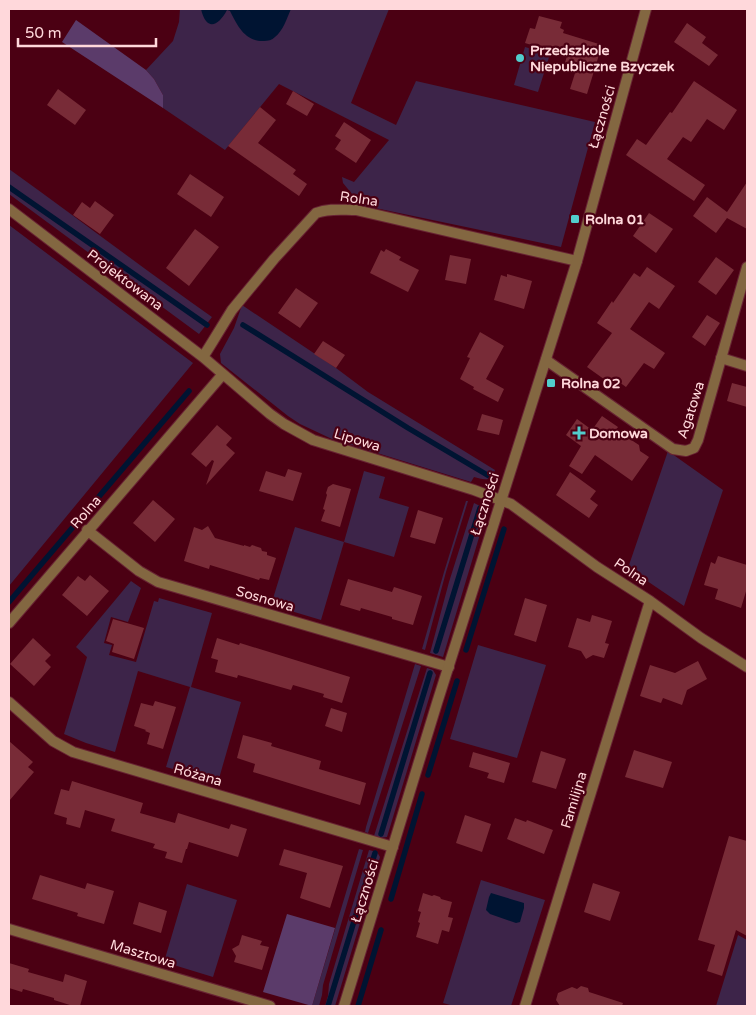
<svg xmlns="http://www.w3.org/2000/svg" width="756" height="1015" viewBox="0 0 756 1015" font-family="'Varela Round',sans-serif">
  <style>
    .green { fill: #3d2449 }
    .forest { fill: #5b3b6a }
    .water { fill: #001432 }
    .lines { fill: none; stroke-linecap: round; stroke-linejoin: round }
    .stream { stroke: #001432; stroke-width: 5.5 }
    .building { fill: #782b37 }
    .service-casing { stroke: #682333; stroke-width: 12 }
    .minor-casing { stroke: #682333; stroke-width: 12 }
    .tertiary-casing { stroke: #682333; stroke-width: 12 }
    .service { stroke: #836741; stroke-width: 10 }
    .minor { stroke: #836741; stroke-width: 10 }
    .tertiary { stroke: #836741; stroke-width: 10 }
    .poi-dot { fill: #52cdcc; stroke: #4b0013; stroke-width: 2 }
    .labels { text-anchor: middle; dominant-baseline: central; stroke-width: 4.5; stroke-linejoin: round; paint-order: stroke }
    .poi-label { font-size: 14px; font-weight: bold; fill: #ffd8db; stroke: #4b0013; text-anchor: start }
    .street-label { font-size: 14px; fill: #ffd8db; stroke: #4b0013 }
  </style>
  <rect width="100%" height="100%" fill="#4b0013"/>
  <path class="green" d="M180,9H389L351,103L396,125L416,81L595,122L561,247L361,205L343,183L342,177L354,182L389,140L279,84L225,150L163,108V95L154,79L146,70L173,41L179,22Z
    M525,47L550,54L538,92L514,85Z
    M9,169C77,218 144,269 212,317L199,334L9,194Z
    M9,225L193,363L9,586Z
    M242,305L336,368L368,392L495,470L493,477C486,481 481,479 474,477L471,482L332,439L300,424L288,416L221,363L220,354L234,328Z
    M668,451L723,490L684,606L628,568Z
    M364,471L385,477L379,498L409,507L394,557L344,542L321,620L271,605L295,527L344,542Z
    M466,501H468L446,572L425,650L422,649L444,572Z
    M483,502L487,507V511L443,657L430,653L449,582L474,503L482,507Z
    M131,581L141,588L128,622L111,617L104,643L112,645L109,655L136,662L154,601L158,602L159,598L212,613L191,687L241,702L218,782L166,767L190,687L138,671L115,752L86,743L64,734L87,657L76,647Z
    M478,645L546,665L517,758L450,739Z
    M415,664L421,666L368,833L365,832L366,827Z
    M427,668L433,670L436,675L387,837C382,838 378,837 374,836Z
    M359,849L363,850L323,985L322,995L319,1006H312Z
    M369,850L377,852L380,857L335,1006H325L328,996L329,984Z
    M481,880L545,900L511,1006H454L443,1003Z
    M187,884L237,900L213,977L164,962Z
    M738,935L747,940V1006H716Z"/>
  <path class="forest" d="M76,20L146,70L154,79L163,95V108L62,42Z
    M287,914L335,928L312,1006L263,992Z"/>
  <path class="water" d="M201,9H291C287,18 283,31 275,37C272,40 268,41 264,41C245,42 237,25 230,11L227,10C218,27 206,31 201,9Z
    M491,893L524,903V908L520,922L516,923L490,914L486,910L489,897Z"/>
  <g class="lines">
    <path class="stream" d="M9,187L207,325
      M243,325L408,428L489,476
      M9,602L189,391
      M466,650L504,529
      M436,651L480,508
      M428,775L457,681
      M381,834L430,673
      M391,899L422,794
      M328,1006L375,853
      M358,1006L381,930"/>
  </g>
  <path class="building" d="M539,16L562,22L560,28L564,30L563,33L602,45L587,94L570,89L576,70L564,66L567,56L525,43L530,28L535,29Z
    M687,23L706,37L702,43L718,55L709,66L674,42Z
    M694,81L737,110L724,130L707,119L691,142L683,137L667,159L705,185L694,201L626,155L637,139L646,145L670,112L672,113Z
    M58,89L86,110L75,125L47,105Z
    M293,91L314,104L307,116L286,104Z
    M260,107L276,120L258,143L296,170L293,174L307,184L299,196L228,146Z
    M344,122L371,140L356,163L335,149L341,140L335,136Z
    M190,174L224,197L211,217L177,194Z
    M747,182V229L727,218L716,233L693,216L707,197L727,212Z
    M95,201L114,215L100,234L73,215L82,202L90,208Z
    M649,213L673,229L656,253L633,236Z
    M195,229L219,247L189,286L166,268Z
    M386,249L401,257L399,260L419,270L408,292L370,273L381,250L384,252Z
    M450,255L471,259L466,284L445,280Z
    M716,257L734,270L716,295L698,282Z
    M647,267L675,286L659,309L649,302L630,329L665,353L654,369L644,363L626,387L619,382L615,387L587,367L612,333L597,323L612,301L613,303L634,273L640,277Z
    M507,274L532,281L524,309L494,300L501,275L507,277Z
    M296,288L318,303L300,328L278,313Z
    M707,315L720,323L705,346L692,337Z
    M480,332L504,346L486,379L504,389L498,402L473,389L474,387L460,379L470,358L467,357Z
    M323,341L345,355L336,368L314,354Z
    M732,383L747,387V407L727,401Z
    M482,414L503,420L499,435L477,430Z
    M602,416L618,427L616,430L639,445L640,451L649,457L632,481L595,455L582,474L569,466L581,446L566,435L577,419L592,430Z
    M217,425L232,438L226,445L235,453L206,485L214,461L212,460L206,467L191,454Z
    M288,469L302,473L293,501L259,491L266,471L285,477Z
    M570,472L596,491L590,499L598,505L589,518L556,495Z
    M333,484L351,489L340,527L321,521L325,510L323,509L327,495L326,493L328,487Z
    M153,500L175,519L155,542L133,523Z
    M418,510L443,518L435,544L410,537Z
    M208,526L215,538L244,546V545L250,547L252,545L261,548L262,551L267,552V555L276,558L269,580L260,578L259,580L210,565L209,569L184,561L194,527L202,530Z
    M718,556L747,565V588L741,608L715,599L718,589L704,585L711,562L715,564Z
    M90,575L109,591L87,616L62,595L78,576L85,581Z
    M348,579L392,592L394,587L422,596L413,625L392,619V617L361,608L360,611L340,605Z
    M525,598L547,605L536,642L514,635Z
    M592,615L612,621L605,643L609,644L604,658L593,655L586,659L581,651L568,647L577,618L590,622Z
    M113,619L144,628L134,659L112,652L114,644L106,641Z
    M33,638L51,655L45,661L51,667L34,686L10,664Z
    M217,638L239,645L240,643L350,677L342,703L323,697L324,694L293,685L291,690L238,675L237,678L215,672L218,660L211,658Z
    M698,661L707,679L687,690L682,705L663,698L661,703L640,696L650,665L675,673Z
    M155,701L176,707L163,749L147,744L150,733L145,731L146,730L134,726L141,703L153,706Z
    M331,708L347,713L342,732L325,726Z
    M243,735L272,743L271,746L321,761L319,769L366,783L360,805L253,772L255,764L237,758Z
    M9,741L33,762L28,767L34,772L9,801Z
    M634,750L672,762L663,788L625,777Z
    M541,751L566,759L556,789L532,782Z
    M473,752L510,763L504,783L487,778L489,773L469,767Z
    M72,781L143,803L140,813L175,823L178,813L229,829L231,824L247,829L238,857L189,842L187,849H186L182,863L165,858L167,852L153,848L155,844L111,831L115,819L85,810L80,828L66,824L67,818L54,814L61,789L69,791Z
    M465,815L491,824L482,852L456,843Z
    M515,818L526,822L527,820L553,830L544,854L507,839Z
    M729,836L747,841V936L736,930L722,976L707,971L715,945L698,940Z
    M284,849L343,866L330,908L300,898L307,873L279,865Z
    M40,875L85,889L87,883L114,891L104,924L77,916L78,913L32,899Z
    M593,883L620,892L610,921L584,912Z
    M423,893L432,896L434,895L440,897L441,899L452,902L448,917L453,918L449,932L442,930L438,944L416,937L420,923L418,922L421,912L418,911Z
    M139,902L167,911L161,933L133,924Z
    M242,935L262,941L260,945L269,947L262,970L234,962L236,956L232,949L239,945Z
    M9,963L29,969L28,972L63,982L65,974L87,981L80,1006H73L54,1000V998L23,989L22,992L9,988Z
    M581,986L588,988L589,992L623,1003L622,1006H560L556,1000L558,993L572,987L577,989Z"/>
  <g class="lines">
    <defs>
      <path id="service" d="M721,358L747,366"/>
      <path id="minor" d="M9,209L203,357L270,414L284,424L313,440L474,490L511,504L597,567L650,601L701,638L747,667
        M203,357L213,341L232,310L274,259L316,213C329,208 342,210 356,210L577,261
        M546,360L673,449L686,451L694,448L698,440L747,267
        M87,530L139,571L158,582L449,667
        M9,623L223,374
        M9,702L53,741L73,752L393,847
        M9,929L270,1006
        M525,1006L650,601"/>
      <path id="tertiary" d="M344,1006L437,703L577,261L646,9"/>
    </defs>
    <use href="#service" class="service-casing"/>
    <use href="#minor" class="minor-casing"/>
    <use href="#tertiary" class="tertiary-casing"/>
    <use href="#service" class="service"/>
    <use href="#minor" class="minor"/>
    <use href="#tertiary" class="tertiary"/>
  </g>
  <g class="poi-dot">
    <circle cx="520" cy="58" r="5"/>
    <rect x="570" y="214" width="10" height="10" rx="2.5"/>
    <rect x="546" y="378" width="10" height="10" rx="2.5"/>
    <path d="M576.5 425.5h5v5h5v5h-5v5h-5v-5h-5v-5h5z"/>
  </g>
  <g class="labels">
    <g class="poi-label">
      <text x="530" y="50">Przedszkole<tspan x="530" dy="16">Niepubliczne Bzyczek</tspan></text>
      <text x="585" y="219">Rolna 01</text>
      <text x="561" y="383">Rolna 02</text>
      <text x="589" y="433">Domowa</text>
    </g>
    <g class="street-label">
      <text transform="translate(602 117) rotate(-74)">Łączności</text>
      <text transform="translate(359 199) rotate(8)">Rolna</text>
      <text transform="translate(125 280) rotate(37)">Projektowana</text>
      <text transform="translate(691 410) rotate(-72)">Agatowa</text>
      <text transform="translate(357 440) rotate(17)">Lipowa</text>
      <text transform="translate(485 504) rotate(-72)">Łączności</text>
      <text transform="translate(86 512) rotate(-49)">Rolna</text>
      <text transform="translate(631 572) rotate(34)">Polna</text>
      <text transform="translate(265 599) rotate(16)">Sosnowa</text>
      <text transform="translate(198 775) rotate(16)">Różana</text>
      <text transform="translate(574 800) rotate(-73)">Familijna</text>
      <text transform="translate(365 891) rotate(-73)">Łączności</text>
      <text transform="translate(143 954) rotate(17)">Masztowa</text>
    </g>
  </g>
  <rect width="756" height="1015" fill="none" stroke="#ffd8db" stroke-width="20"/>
  <path d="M18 38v8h138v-8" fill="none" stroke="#ffd8db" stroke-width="2.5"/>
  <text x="25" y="38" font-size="15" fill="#ffd8db" stroke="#4b0013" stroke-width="4" paint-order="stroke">50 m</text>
</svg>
